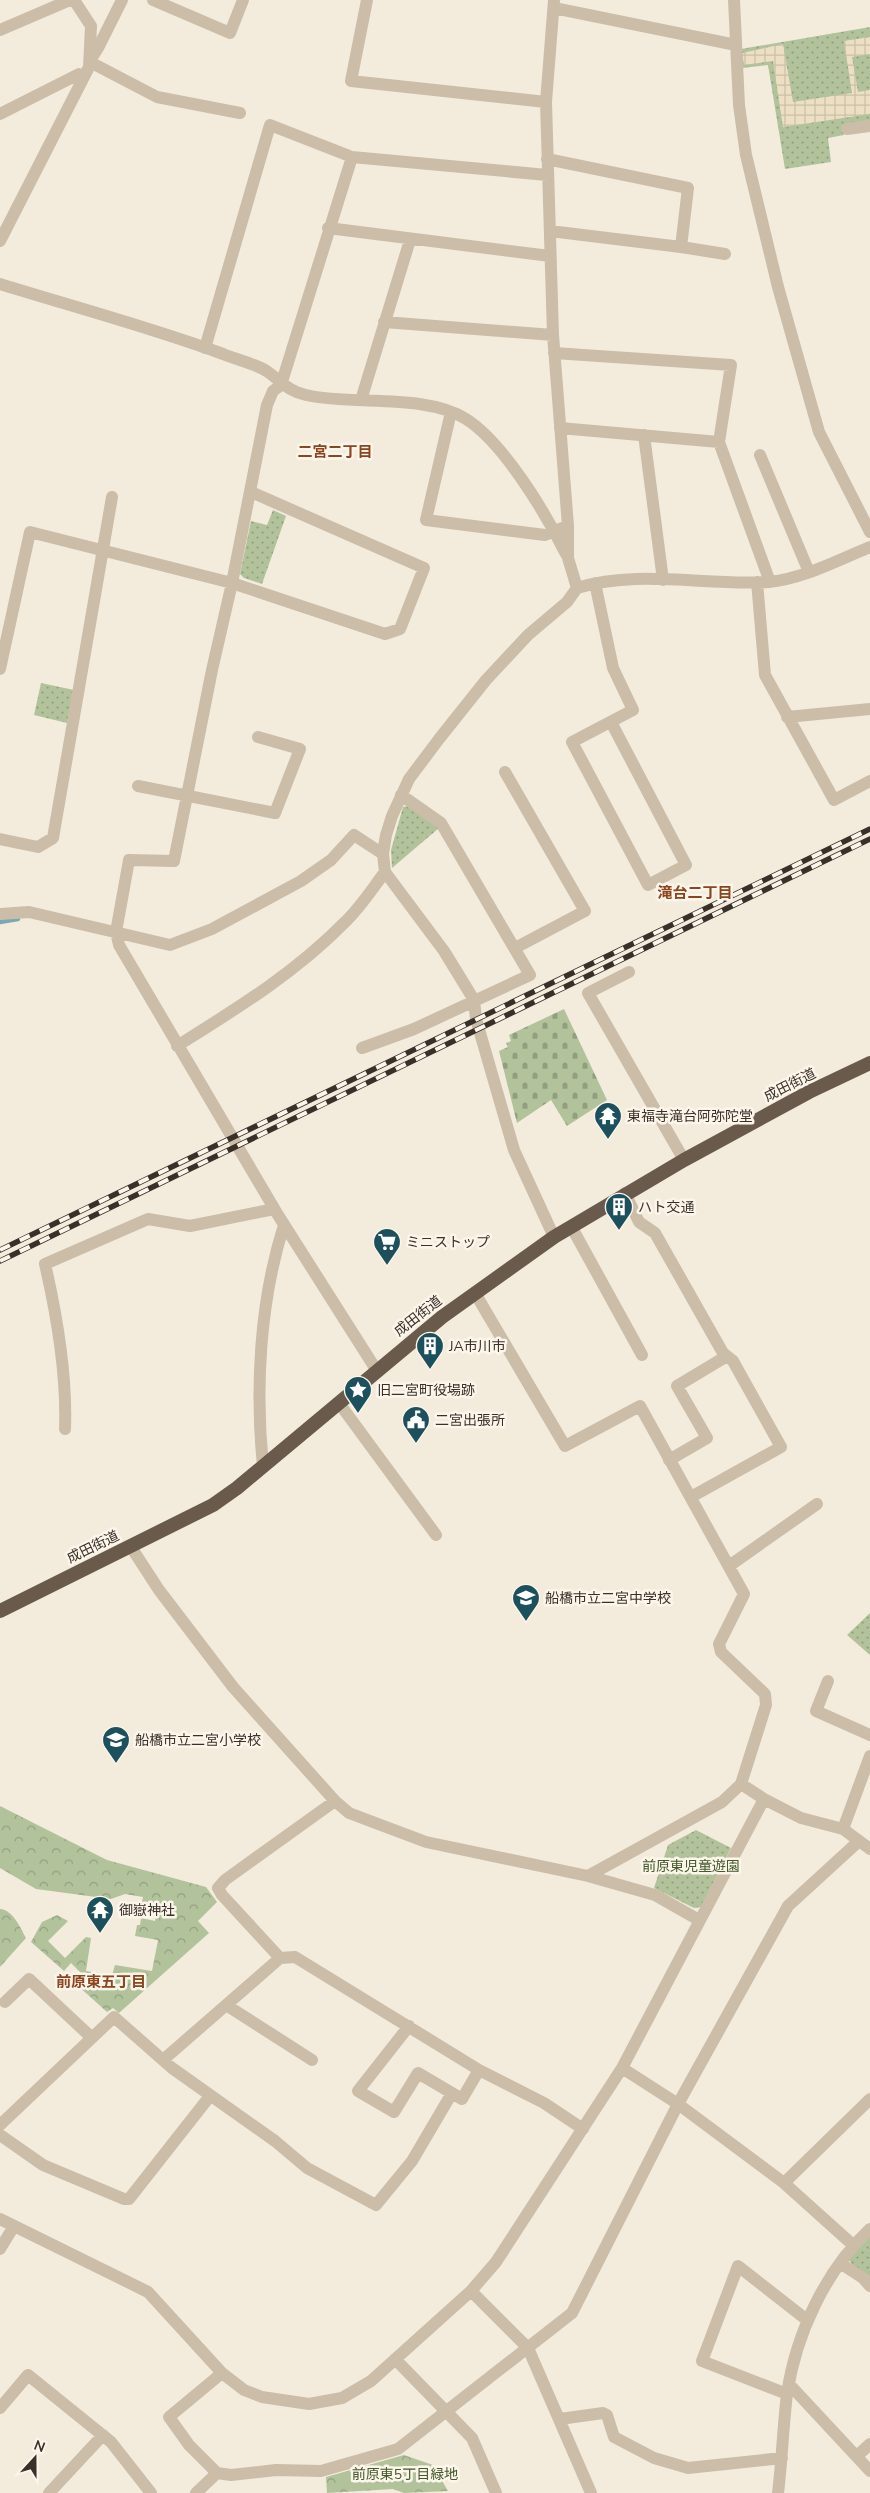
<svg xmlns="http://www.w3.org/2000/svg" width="870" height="2493" viewBox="0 0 870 2493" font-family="'Nunito Sans','Noto Sans JP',sans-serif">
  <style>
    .grass { fill: url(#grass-dots) }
    .forest { fill: url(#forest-crowns) }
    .cemetery { fill: url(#cemetery-stones) }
    .plaza { fill: url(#plaza-grid) }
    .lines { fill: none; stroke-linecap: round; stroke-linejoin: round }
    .stream { stroke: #7ba9b2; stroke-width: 4.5 }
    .minor { stroke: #ccbda8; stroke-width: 12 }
    .tertiary { stroke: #ccbda8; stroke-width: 12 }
    .trunk { stroke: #6a5a4c; stroke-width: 14 }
    .rail-casing { stroke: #393029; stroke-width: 5.5 }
    .rail { stroke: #fbf5ea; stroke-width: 4; stroke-dasharray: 11; stroke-linecap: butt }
    .labels { text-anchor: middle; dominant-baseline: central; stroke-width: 5; stroke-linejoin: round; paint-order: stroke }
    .street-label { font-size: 14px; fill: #393029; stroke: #fbf5ea }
    .poi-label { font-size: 14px; fill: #393029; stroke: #fbf5ea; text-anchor: start }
    .park-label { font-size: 14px; fill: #43582b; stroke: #fbf5ea }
    .neighbourhood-label { font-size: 15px; font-weight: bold; fill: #8b451f; stroke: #fbf5ea }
  </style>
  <defs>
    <pattern id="grass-dots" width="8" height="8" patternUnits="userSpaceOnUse" patternTransform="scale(1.25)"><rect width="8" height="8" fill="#b2c39c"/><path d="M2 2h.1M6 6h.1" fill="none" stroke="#929f7f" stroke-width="1.8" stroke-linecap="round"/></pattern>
    <pattern id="forest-crowns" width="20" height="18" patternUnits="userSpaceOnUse" patternTransform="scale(1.25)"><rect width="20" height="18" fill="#b2c39c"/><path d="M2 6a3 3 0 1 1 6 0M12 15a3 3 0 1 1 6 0" fill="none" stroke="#929f7f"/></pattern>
    <pattern id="cemetery-stones" width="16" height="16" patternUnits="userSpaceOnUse" patternTransform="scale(1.25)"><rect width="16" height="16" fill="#b2c39c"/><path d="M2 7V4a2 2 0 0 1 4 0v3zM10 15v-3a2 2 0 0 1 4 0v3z" fill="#929f7f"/></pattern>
    <pattern id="plaza-grid" width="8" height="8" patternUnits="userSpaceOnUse" patternTransform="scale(1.25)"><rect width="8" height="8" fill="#ecdfc4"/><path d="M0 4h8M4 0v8" fill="none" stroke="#cbc0a8"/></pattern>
  </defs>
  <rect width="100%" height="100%" fill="#f3ecdd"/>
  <path class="grass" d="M870,27V121L842,126L844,135L828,138L831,162L785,169L768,65L742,68L741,49Z
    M273,510L286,516L262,584L244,578L240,574L251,521L267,525Z
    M41,683L74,690L67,723L34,715Z
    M413,805L439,828L392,868L391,850L403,807Z
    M870,1613V1655L847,1635Z
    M696,1830L731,1848L701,1907L694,1908L654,1888L668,1845Z
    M870,2232V2284L845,2256Z"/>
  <path class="forest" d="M0,1806L107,1860L206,1887L217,1902L198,1921L209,1933L119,2013L113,2008L107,2012L76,1984L83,1975L71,1963L64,1971L31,1942L42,1922L57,1915L68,1921L48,1941L65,1958L86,1937L91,1938L86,1971L112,1975L115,1965L152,1971L158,1940L135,1936L137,1925H140L141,1918L155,1921L158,1905L142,1902L143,1897L125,1894L111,1899L36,1889L0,1868Z
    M0,1909C13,1910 20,1927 26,1938L0,1967Z
    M404,2455L433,2465L448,2491L404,2493L393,2489L327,2493L326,2477Z"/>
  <path class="cemetery" d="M564,1009L607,1100L567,1126L551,1100L517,1123L499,1051L508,1047L506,1043L511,1041L509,1035Z"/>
  <path class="plaza" d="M870,37V54L852,57L858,92L870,90V114L783,127L773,61L744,65L742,53L783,44L793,102L852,93L844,41Z"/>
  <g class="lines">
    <path class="stream" d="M0,922L18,919"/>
    <path class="minor" d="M153,0L230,33L243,0
      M367,0L351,81L546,102
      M734,0L739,105L746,155L778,287L819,432L870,532
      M554,8L736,45
      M0,30L70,0
      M91,59L99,46L122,0
      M90,62L157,97L240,113
      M0,114L79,74L84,76
      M847,129L870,126
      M352,157L281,385L273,391L267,405L232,583L212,670L174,861L129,860L116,932L119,945L278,1215L377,1371
      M547,159L688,188L681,247L550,231
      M328,228L550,256
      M0,241L89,67L91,26L74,0
      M681,247L725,254
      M0,284C74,307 150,327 223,354C237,360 257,364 268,372C282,382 288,391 306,395C353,406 425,393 466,419C504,443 546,514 566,554
      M384,322L553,335
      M205,348L270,125L352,157L547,175
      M554,353L731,365L719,442L770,582
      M361,400L410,240
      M451,412L426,520L545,535L562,528
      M560,428L719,442
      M644,435L663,580
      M760,455L809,572
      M757,582L765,675L834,800L870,781
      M595,583L613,668L633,710L572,742L648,885L686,865L611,722
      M577,588C638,569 706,586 768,582C803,579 838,560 870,547
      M0,669L30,532L232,583L385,634L400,629L424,568L251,492
      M787,717L870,709
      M505,772L585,911L515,948
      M138,786L275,813L300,749L258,737
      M0,839L38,847L53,838L112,497
      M0,914L29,912L170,945L212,929L301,881L331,860L354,835L383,854
      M629,972L588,993L684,1160
      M177,1046C236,1009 295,973 344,923C360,908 372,889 385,872
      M362,1048L414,1029L530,975L441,823L401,795
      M625,1193L639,1222L655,1233L723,1353L733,1361L781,1447L691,1497
      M571,1226L642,1355
      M554,1237L514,1150L476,1019L474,1000L444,951L385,872L383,854L386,835L392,816L409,779L439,739L486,680L528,635L567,602L577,588L568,558V526L553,335L546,102L554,0
      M339,1403L436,1535
      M65,1429C67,1376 57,1316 45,1264L148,1219L190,1226L274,1209
      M669,1460L707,1438L677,1386L727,1356
      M263,1466C255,1388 260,1300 284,1225
      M131,1547L159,1590L233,1687L335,1801L349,1813L426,1842L588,1876L722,1802L741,1784L766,1705L765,1694L721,1652L719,1644L744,1594L640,1406L565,1446L475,1293
      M729,1566L817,1504
      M828,1681L816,1711L870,1735
      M741,1784L764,1799L801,1818L843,1829L870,1849
      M335,1801L225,1880L218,1888L222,1895L280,1958L295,1957L479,2070L462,2099L418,2073L394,2112L358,2091L409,2026
      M843,1829L870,1756
      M588,1876L655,1895L699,1920
      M5,2002L29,1979L92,2038
      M226,2005L312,2060
      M163,2060L280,1958
      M622,2068L678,2104L784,2183L853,2245
      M479,2070L544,2103L583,2129
      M0,2125L114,2017L172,2068L275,2141L307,2168L376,2205L412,2161L452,2093
      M0,2135L43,2165L124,2199H129L210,2096
      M784,2183L870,2099
      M0,2219L148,2292L222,2373L244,2390L262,2397L309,2404L342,2398L371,2381L471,2291L496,2262L622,2068L764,1799
      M0,2249L14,2226
      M840,2263L863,2278L870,2286
      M471,2291L528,2348L591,2493
      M395,2359L472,2438L496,2493
      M789,2384L870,2471
      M787,2394L702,2361L738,2266L807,2320
      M0,2408L28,2375L111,2442L151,2493
      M560,2419L603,2413L607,2415L614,2437L654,2458L688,2468L782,2458
      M857,2456L870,2444
      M49,2493L103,2435
      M196,2493L217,2473
      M778,2493C782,2460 783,2427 787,2394C796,2334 825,2271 870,2229"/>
    <path class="tertiary" d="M222,2373L169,2417L189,2445L217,2473L231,2475L276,2470L321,2471L398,2449L572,2313L678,2104L788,1906L859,1841"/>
    <path class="trunk" d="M0,1611L213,1505L237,1488L442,1317L554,1237L684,1160L809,1092L870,1063"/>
    <defs>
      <path id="rail" d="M0,1250L870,829
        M0,1261L870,839"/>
    </defs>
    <use href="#rail" class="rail-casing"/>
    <use href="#rail" class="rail"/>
  </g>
  <defs>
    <symbol id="temple-pin" viewBox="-11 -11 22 30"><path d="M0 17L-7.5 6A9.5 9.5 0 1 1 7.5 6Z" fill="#1c505c" stroke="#fbf5ea"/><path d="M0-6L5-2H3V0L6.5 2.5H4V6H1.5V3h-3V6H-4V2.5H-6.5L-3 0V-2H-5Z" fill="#fff"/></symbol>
    <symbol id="building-pin" viewBox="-11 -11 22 30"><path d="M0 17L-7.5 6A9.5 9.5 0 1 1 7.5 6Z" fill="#1c505c" stroke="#fbf5ea"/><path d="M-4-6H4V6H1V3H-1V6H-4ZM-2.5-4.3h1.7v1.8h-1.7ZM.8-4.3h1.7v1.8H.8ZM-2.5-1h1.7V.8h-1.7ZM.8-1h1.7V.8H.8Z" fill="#fff"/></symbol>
    <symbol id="supermarket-pin" viewBox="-11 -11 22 30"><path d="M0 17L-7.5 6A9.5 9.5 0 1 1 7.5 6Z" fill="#1c505c" stroke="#fbf5ea"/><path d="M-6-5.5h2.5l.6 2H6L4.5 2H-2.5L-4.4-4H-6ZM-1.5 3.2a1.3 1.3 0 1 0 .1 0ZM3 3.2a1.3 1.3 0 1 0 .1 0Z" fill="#fff"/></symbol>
    <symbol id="sight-pin" viewBox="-11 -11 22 30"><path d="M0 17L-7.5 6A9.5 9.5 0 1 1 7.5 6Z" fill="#1c505c" stroke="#fbf5ea"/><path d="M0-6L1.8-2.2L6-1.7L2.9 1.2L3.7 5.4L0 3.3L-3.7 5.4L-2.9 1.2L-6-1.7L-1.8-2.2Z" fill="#fff"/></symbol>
    <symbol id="civic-pin" viewBox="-11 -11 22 30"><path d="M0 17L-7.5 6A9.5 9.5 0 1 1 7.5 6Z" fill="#1c505c" stroke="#fbf5ea"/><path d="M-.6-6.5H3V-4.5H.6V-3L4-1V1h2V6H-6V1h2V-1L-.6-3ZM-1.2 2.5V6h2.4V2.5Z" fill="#fff"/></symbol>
    <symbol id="school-pin" viewBox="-11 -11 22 30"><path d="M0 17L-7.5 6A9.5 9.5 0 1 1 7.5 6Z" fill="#1c505c" stroke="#fbf5ea"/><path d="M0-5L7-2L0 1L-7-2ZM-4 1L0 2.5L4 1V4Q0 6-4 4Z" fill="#fff"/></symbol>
  </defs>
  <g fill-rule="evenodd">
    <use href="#temple-pin" x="592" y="1100" width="32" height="43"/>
    <use href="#building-pin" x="603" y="1191" width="32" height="43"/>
    <use href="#supermarket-pin" x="371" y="1226" width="32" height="43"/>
    <use href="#building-pin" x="414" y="1330" width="32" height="43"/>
    <use href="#sight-pin" x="342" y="1374" width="32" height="43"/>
    <use href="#civic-pin" x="400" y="1404" width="32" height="43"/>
    <use href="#school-pin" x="510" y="1582" width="32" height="43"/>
    <use href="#school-pin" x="100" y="1724" width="32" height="43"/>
    <use href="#temple-pin" x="84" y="1894" width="32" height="43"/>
  </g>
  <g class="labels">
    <g class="street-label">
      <text transform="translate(790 1085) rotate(-27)">成田街道</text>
      <text transform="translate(418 1316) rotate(-38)">成田街道</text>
      <text transform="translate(93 1547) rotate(-26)">成田街道</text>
    </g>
    <g class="poi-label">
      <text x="627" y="1116">東福寺滝台阿弥陀堂</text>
      <text x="638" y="1207">ハト交通</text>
      <text x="406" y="1242">ミニストップ</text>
      <text x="449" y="1346">JA市川市</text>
      <text x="377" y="1390">旧二宮町役場跡</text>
      <text x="435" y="1420">二宮出張所</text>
      <text x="545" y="1598">船橋市立二宮中学校</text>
      <text x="135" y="1740">船橋市立二宮小学校</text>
      <text x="119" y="1910">御嶽神社</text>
    </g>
    <g class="park-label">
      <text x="691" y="1866">前原東児童遊園</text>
      <text x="405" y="2474">前原東5丁目緑地</text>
    </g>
    <g class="neighbourhood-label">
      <text x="335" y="452">二宮二丁目</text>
      <text x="695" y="893">滝台二丁目</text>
      <text x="101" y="1982">前原東五丁目</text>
    </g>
  </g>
  <g transform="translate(35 2458) rotate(21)" stroke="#fbf5ea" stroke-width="4" paint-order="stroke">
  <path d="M0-4L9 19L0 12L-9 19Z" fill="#393029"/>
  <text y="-8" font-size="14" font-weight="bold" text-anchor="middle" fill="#393029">N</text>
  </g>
</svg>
